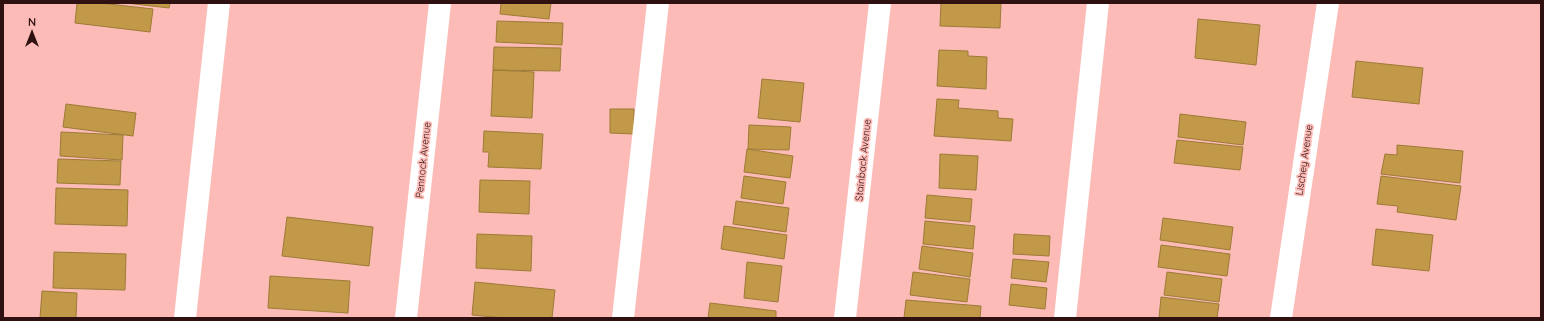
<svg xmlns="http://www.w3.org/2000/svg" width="1544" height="321" viewBox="0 0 1544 321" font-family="Quicksand,sans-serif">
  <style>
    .building { fill: #c19948; stroke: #9d7b37 }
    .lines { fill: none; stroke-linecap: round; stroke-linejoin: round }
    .minor { stroke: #fff; stroke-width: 22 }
    .labels { text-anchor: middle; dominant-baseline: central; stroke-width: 3.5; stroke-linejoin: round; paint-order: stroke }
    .street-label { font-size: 10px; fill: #2e1110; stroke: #fcbbb6 }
  </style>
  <rect width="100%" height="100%" fill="#fcbbb6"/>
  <path class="building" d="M77,3H100L153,9L150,32L75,23Z
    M126,3H170L169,8Z
    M501,3H551L549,19L500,14Z
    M941,3H1001L1000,28L940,26Z
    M1198,19L1260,25L1256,65L1195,58Z
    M497,21L563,23L562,45L496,42Z
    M494,47L561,48L560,71L493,70Z
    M939,50L968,51V56L987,57L986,89L937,86Z
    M1356,61L1423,68L1419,104L1352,97Z
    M493,70L534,72L532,118L491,116Z
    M762,79L804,83L800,122L758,118Z
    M937,99L959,100L958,108L998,111V118L1013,119L1011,141L934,136Z
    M66,104L136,113L133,136L63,127Z
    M610,109H634V134L610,133Z
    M1180,114L1246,122L1243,145L1178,137Z
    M749,125L791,127L789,150L748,149Z
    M484,131L543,134L541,169L488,167L489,152H483Z
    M61,132L123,135L122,160L60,156Z
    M1177,140L1243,147L1240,170L1174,163Z
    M1397,145L1463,151L1460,183L1381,174L1385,154L1397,155Z
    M747,149L793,156L790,178L744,172Z
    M940,154L978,156L976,190L939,188Z
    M58,159L121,161L120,185L57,183Z
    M744,176L786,182L783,204L741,198Z
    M1381,176L1461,186L1456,220L1397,212L1398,206L1377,204Z
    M480,180L530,181L529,214L479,212Z
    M56,188L128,190L127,226L55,224Z
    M927,195L972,199L970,222L925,218Z
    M736,201L789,208L786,232L733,224Z
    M287,217L373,227L369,266L282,256Z
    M1163,218L1233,227L1230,250L1160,240Z
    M925,221L975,226L973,249L923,244Z
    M724,226L787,235L784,259L721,249Z
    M1376,229L1433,235L1429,271L1372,265Z
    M477,234L532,236L531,271L476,268Z
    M1014,234L1050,236L1049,256L1013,254Z
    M1161,245L1230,254L1227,276L1158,267Z
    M922,246L973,253L970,277L919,269Z
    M54,252L126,254L125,290L53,288Z
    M1013,259L1049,262L1046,282L1011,278Z
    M747,262L782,266L778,302L744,298Z
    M913,272L970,279L967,302L910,295Z
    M1167,272L1222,279L1219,302L1164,295Z
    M270,276L350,281L348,313L268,308Z
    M475,282L555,290L552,318H504L472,315Z
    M1011,284L1047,288L1045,309L1009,305Z
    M42,291L77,293L76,318H40Z
    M1161,297L1219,304L1217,318H1159Z
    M906,300L981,306L980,318H904Z
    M710,303L776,311V318H708Z"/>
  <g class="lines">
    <path class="minor" d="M185,318L219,3
      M406,318L440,3
      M623,318L658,3
      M845,318L880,3
      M1065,318L1098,3
      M1281,318L1328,3"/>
  </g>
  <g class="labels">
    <g class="street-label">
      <text transform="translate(423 160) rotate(-84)">Pennock Avenue</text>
      <text transform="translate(863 160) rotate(-84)">Stainback Avenue</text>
      <text transform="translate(1304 160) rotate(-82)">Lischey Avenue</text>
    </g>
  </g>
  <rect width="1544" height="321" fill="none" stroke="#2e1110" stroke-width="8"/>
  <g transform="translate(32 32)" stroke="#fcbbb6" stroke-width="3" paint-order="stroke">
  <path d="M0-3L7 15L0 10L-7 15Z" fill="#2e1110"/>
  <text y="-6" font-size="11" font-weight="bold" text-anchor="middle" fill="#2e1110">N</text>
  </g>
</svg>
